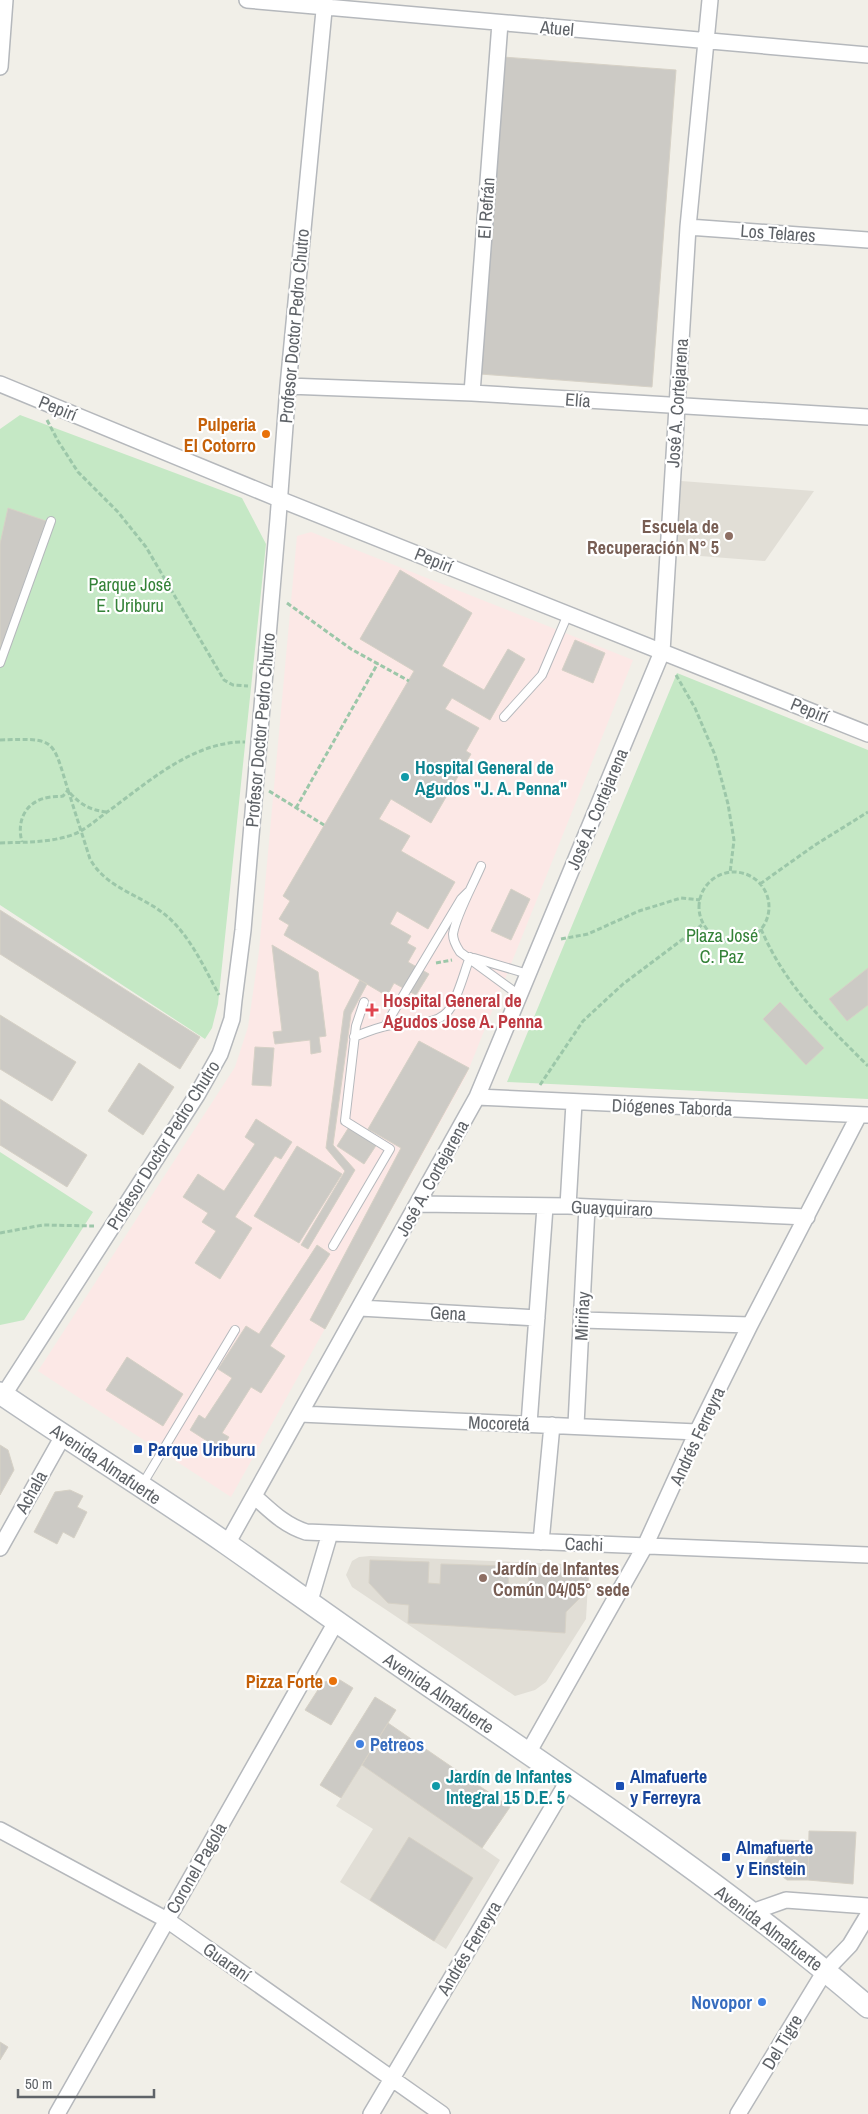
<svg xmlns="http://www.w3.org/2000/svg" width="868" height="2114" viewBox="0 0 868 2114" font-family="'Archivo Narrow',sans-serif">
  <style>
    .education { fill: #e1ded6 }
    .medical { fill: #fce8e6 }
    .green { fill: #c5e8c5 }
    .building { fill: #cccac5; stroke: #d6d1c6 }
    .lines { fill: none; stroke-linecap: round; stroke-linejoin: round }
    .service-casing { stroke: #b5b8bc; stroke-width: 10 }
    .minor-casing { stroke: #b5b8bc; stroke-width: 18 }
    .secondary-casing { stroke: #b6babf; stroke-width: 24 }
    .path { stroke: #9cc7a9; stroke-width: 3; stroke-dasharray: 5 2.5; stroke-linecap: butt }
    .service { stroke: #fff; stroke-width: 8 }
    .minor { stroke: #fff; stroke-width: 15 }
    .secondary { stroke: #fff; stroke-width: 21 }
    .food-dot { fill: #e8710a; stroke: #fff; stroke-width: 2 }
    .education-dot { fill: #8d6e63; stroke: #fff; stroke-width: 2 }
    .culture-dot { fill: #0f9aa8; stroke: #fff; stroke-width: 2 }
    .health-dot { fill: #e0444e; stroke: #fff; stroke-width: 2 }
    .transit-dot { fill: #1a4fb4; stroke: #fff; stroke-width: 2 }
    .shop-dot { fill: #3f7fe0; stroke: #fff; stroke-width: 2 }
    .labels { text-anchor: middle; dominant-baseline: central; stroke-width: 4.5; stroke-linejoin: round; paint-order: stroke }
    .street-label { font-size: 18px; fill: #5f6368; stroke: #fff }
    .food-label { font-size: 18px; font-weight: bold; fill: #c56008; stroke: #fff; text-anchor: end }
    .education-label { font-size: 18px; font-weight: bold; fill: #785e54; stroke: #fff; text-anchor: end }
    .park-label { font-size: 18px; fill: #348238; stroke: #fff }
    .culture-label { font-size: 18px; font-weight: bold; fill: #0d838f; stroke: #fff; text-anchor: start }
    .health-label { font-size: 18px; font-weight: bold; fill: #be3a42; stroke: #fff; text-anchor: start }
    .transit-label { font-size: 18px; font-weight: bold; fill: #164399; stroke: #fff; text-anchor: start }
    .shop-label { font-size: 18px; font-weight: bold; fill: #366cbe; stroke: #fff; text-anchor: start }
  </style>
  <rect width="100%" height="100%" fill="#f1efe8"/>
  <path class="education" d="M681,481L814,491L765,561L675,554Z
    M370,1556L589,1565L586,1619L546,1682L535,1690L515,1696L352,1587L346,1575L352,1561L359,1557Z
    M362,1765L500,1860L446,1949L340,1882L373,1829L336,1806Z"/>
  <path class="medical" d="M311,532L633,660L466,1076L231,1497L38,1371L235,1067L248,1027L259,951L297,536Z"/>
  <path class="green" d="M20,415L242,498L266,544L218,1004L212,1028L205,1039L0,905V429Z
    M677,673L868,750V1099L507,1082Z
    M0,1152L93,1212L24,1320L0,1325Z"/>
  <path class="building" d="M503,57L676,70L652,387L480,374Z
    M8,508L46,521L0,651V544Z
    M400,570L472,613L442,666L484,690L508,649L525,659L490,720L452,698L445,709L479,728L466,751L471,754L431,823L391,799L379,819L410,836L401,851L455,882L428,929L397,911L390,924L411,936L407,943L416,948L408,962L429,974L416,995L394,983L387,996L284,935L289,925L279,919L290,901L283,896L414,671L360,639Z
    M575,640L605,653L593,683L562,670Z
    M511,889L530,899L511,940L491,931Z
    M0,910L200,1037L180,1069L0,954Z
    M272,945L318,972L326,1036L319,1037L321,1052L311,1054L310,1040L275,1044L273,1032L282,1031Z
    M868,968V1005L847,1021L829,999Z
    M360,980L367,984L351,1014L333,1145L355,1170L308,1249L301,1245L345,1171L326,1148L344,1011Z
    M780,1002L824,1048L806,1065L763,1019Z
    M0,1015L76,1062L52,1101L0,1069Z
    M419,1041L469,1068L325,1329L310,1320L401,1148L368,1129Z
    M255,1047L274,1048L271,1086L252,1085Z
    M139,1063L174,1087L143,1135L108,1111Z
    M0,1099L87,1155L67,1187L0,1145Z
    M256,1119L292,1142L281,1159L275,1156L235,1217L252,1228L220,1279L195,1263L216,1231L202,1222L208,1213L183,1197L198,1174L224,1191L255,1144L245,1137Z
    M349,1127L377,1144L364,1164L337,1146Z
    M297,1146L342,1174L299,1243L254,1216Z
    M317,1245L330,1254L270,1346L285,1356L261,1393L251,1387L222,1433L229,1437L221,1450L190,1430L199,1415L205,1419L232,1378L218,1369L246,1326L259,1334Z
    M127,1357L183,1394L163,1426L106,1390Z
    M0,1445L8,1450L14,1470L0,1495Z
    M70,1490L83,1496L77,1507L87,1512L74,1538L63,1532L57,1544L34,1532L55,1492Z
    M370,1560L429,1562L428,1583L440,1584L441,1564L509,1566L508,1588L528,1589L529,1567L589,1569L588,1590L566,1612L565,1633L408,1623L409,1605L388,1603L369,1583Z
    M340,1680L353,1688L331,1725L305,1710L323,1682Z
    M375,1697L396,1710L341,1798L320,1785Z
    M388,1723L510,1807L482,1848L362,1765Z
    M809,1831L856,1832L853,1884L808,1880Z
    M409,1837L473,1878L434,1941L370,1900Z
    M780,1840L809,1841L808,1880H787L764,1863Z
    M0,2042L8,2047L0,2060Z"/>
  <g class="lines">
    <defs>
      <path id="service" d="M0,663L51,521
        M504,717L542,675L568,614
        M481,866C473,885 456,915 453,934C453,941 456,946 460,952L519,995
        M474,958L528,974
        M385,1026L461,899L468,892
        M354,1037C366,1032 378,1027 391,1025C410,1021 439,1028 451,1007C459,993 464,973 470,957
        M333,1246L390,1149L345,1121L356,1026L364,1002
        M142,1485L235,1330"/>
      <path id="minor" d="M247,0L868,55
        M0,67L5,0
        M688,227L868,240
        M0,384L279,499L868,734
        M288,386L472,393L868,417
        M472,393L500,23
        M477,1097L867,1115
        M418,1204L568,1206L807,1217
        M568,1206L574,1103
        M360,1308L537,1318
        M582,1320L750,1325
        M3,1396L197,1095L220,1054L232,1019L234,1000L243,930L278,519L288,386L325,0
        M300,1414L697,1432
        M529,1424L545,1207
        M576,1425L587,1207
        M254,1496C271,1511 284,1525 306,1532L868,1555
        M541,1542L552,1425
        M227,1544L477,1097L662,652L688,227L710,0
        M0,1548L63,1436
        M309,1604L330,1533
        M528,1753L645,1546L697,1432L750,1325L859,1115
        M0,1830L167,1920L442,2114
        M749,1913L786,1900L868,1906
        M57,2114L336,1622
        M371,2114L568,1781
        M738,2114L825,1971L850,1945L868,1915"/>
      <path id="secondary" d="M0,1393C75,1444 152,1492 227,1544C294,1591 360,1639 428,1685C578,1787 731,1889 868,2007"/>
    </defs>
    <use href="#service" class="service-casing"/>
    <use href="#minor" class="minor-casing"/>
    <use href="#secondary" class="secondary-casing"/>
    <path class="path" d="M47,420L58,441L78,472L118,512L146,547L224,680L233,685L248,686
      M287,603L351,649L409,681
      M676,675L695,708L715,755L728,804L734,840L730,873
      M0,740C56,738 52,738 68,790L63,796C59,797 55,796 51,797C26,800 16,820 22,842
      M68,790L90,859C107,890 144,895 169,918C191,938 205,969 219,995
      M269,791L324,825
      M70,793C81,805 90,810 107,812
      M296,808L378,663
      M0,843C25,842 48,843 72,835C86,830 98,818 110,810C148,782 194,741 245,742
      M699 907a35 35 0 1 1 70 0a35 35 0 1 1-70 0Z
      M760,884L815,845L868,812
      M761,929C786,987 824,1022 868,1066
      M561,939L588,934L639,911L681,898L700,900
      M436,963L452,960
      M540,1085L583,1021L623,984L703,924
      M0,1233L43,1225L94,1226"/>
    <use href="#service" class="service"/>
    <use href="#minor" class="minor"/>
    <use href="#secondary" class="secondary"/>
  </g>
  <g class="food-dot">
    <circle cx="266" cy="434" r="5"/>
    <circle cx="333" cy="1681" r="5"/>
  </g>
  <g class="education-dot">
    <circle cx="729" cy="536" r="5"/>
    <circle cx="483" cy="1578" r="5"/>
  </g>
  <g class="culture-dot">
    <circle cx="405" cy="777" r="5"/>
    <circle cx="436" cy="1786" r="5"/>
  </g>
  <path class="health-dot" d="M369.5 1002.5h5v5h5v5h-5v5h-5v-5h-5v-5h5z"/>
  <g class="transit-dot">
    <rect x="133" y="1444" width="10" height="10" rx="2.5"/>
    <rect x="615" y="1781" width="10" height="10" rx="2.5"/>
    <rect x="721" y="1852" width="10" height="10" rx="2.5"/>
  </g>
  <g class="shop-dot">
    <circle cx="360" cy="1744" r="5"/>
    <circle cx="762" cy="2002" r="5"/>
  </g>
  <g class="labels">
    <g class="street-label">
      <text transform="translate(557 28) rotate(5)">Atuel</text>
      <text transform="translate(486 208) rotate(-86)">El Refrán</text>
      <text transform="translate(778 233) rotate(4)">Los Telares</text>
      <text transform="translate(294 326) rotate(-85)">Profesor Doctor Pedro Chutro</text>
      <text transform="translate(578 400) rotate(4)">Elía</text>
      <text transform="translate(677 403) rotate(-86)">José A. Cortejarena</text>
      <text transform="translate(58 408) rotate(22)">Pepirí</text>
      <text transform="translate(434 560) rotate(22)">Pepirí</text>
      <text transform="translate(810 710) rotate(22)">Pepirí</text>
      <text transform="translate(260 730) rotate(-85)">Profesor Doctor Pedro Chutro</text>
      <text transform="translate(597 809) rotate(-67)">José A. Cortejarena</text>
      <text transform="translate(672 1107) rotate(2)">Diógenes Taborda</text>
      <text transform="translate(163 1145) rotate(-58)">Profesor Doctor Pedro Chutro</text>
      <text transform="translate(432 1178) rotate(-61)">José A. Cortejarena</text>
      <text transform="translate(612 1208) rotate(2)">Guayquiraro</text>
      <text transform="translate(448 1313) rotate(3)">Gena</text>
      <text transform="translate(582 1316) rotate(-87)">Miriñay</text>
      <text transform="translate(499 1423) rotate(2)">Mocoretá</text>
      <text transform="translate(697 1436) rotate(-65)">Andrés Ferreyra</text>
      <text transform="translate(106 1464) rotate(34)">Avenida Almafuerte</text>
      <text transform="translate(31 1492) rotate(-61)">Achala</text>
      <text transform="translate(584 1544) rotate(2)">Cachi</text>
      <text transform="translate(439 1693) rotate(34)">Avenida Almafuerte</text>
      <text transform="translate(196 1868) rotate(-60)">Coronel Pagola</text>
      <text transform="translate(769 1928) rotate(37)">Avenida Almafuerte</text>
      <text transform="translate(469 1948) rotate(-59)">Andrés Ferreyra</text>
      <text transform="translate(227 1962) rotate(35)">Guaraní</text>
      <text transform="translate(782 2042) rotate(-59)">Del Tigre</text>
    </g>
    <g class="food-label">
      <text x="256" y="424">Pulperia<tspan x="256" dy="21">El Cotorro</tspan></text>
      <text x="323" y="1681">Pizza Forte</text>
    </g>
    <g class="education-label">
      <text x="719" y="526">Escuela de<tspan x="719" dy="21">Recuperación N° 5</tspan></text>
      <text x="493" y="1568" text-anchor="start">Jardín de Infantes<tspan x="493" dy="21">Común 04/05° sede</tspan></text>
    </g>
    <g class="park-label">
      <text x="130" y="584">Parque José<tspan x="130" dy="21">E. Uriburu</tspan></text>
      <text x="722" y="935">Plaza José<tspan x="722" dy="21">C. Paz</tspan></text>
    </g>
    <g class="culture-label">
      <text x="415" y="767">Hospital General de<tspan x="415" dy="21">Agudos "J. A. Penna"</tspan></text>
      <text x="446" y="1776">Jardín de Infantes<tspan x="446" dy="21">Integral 15 D.E. 5</tspan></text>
    </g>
    <g class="health-label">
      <text x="383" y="1000">Hospital General de<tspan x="383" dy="21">Agudos Jose A. Penna</tspan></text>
    </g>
    <g class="transit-label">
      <text x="148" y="1449">Parque Uriburu</text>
      <text x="630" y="1776">Almafuerte<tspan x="630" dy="21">y Ferreyra</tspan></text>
      <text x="736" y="1847">Almafuerte<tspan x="736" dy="21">y Einstein</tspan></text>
    </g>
    <g class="shop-label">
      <text x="370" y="1744">Petreos</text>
      <text x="752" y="2002" text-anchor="end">Novopor</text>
    </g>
  </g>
  <path d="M18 2089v8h136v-8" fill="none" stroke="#5f6368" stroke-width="2.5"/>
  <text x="25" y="2089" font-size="15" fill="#5f6368" stroke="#ffffff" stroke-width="4" paint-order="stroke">50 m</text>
</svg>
